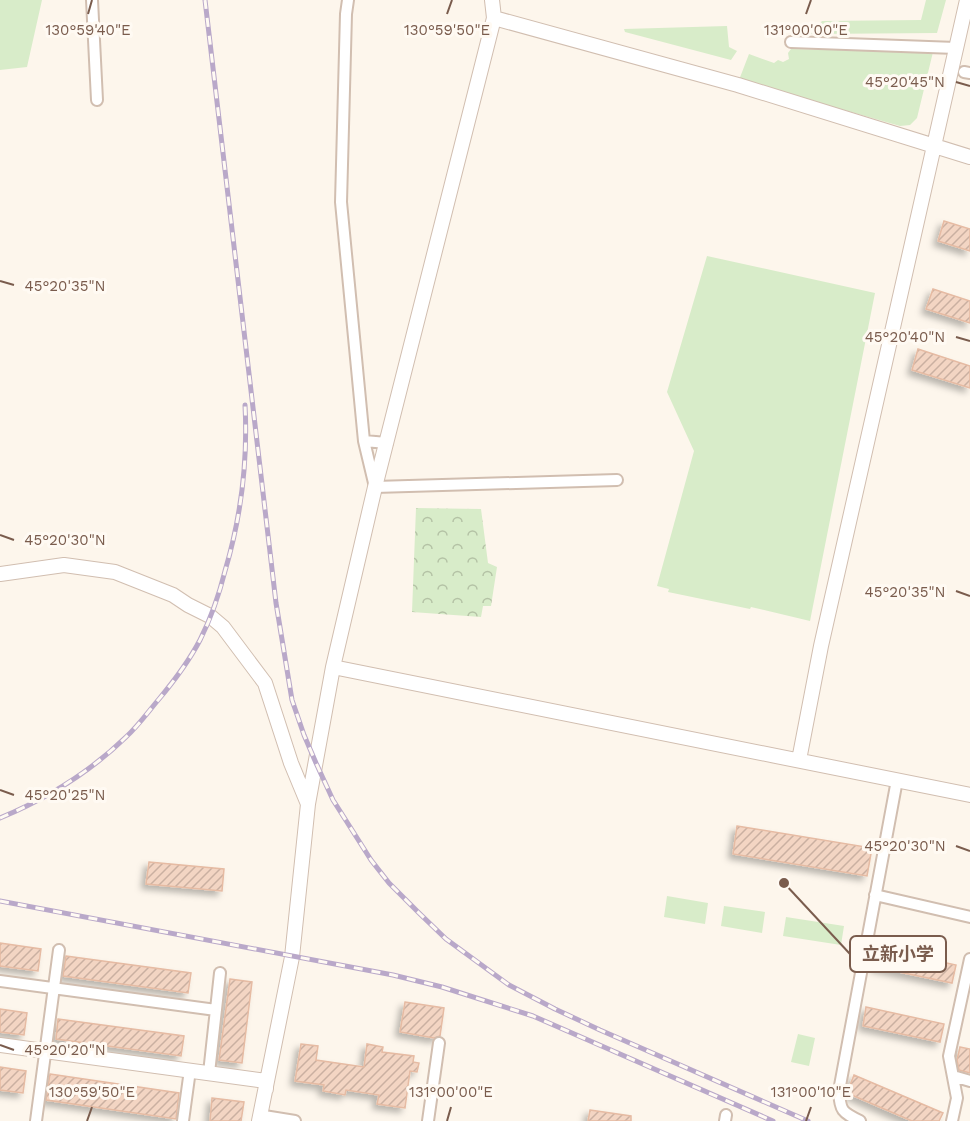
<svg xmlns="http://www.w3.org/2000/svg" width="970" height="1121" viewBox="0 0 970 1121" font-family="'Work Sans','Noto Sans SC',sans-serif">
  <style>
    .green { fill: #d8ecc9 }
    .forest { fill: url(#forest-crowns) }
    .building { fill: url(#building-hatch); stroke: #e6bba3; stroke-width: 1.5; filter: url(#shadow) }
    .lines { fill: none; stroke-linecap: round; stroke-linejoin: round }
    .minor-casing { stroke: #d1beb0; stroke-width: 14 }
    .tertiary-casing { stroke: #d1beb0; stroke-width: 16 }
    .minor { stroke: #fff; stroke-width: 10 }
    .tertiary { stroke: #fff; stroke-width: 14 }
    .rail-casing { stroke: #b9a8c9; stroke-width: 5 }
    .rail { stroke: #fffaf3; stroke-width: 3; stroke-dasharray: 9; stroke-linecap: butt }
    .ticks { fill: none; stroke: #7a5c4d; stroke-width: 2 }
    .ticks-label { font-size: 15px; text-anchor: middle; fill: #7a5c4d; stroke: #fffaf3; stroke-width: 6; stroke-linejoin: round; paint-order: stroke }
    .leader { fill: none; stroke: #7a5c4d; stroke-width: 2 }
    .callout-dot { fill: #7a5c4d; stroke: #fffaf3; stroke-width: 2 }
    .callout { fill: #fffaf3; stroke: #7a5c4d; stroke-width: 2 }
    .callout-label { font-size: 18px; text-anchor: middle; font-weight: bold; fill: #7a5c4d }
  </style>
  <defs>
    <pattern id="forest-crowns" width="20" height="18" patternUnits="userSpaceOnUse" patternTransform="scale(1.5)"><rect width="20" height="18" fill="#d8ecc9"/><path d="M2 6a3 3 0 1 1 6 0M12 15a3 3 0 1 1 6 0" fill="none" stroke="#b4c2a5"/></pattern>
    <pattern id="building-hatch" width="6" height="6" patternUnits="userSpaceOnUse" patternTransform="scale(1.5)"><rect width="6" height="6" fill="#f3d5c3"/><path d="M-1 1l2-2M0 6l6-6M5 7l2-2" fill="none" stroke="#cab0a1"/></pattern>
    <filter id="shadow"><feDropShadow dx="-4.5" dy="4.5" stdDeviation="3" flood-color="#0004"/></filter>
  </defs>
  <rect width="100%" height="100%" fill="#fdf6ec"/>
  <path class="green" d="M0,0H42L27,67L0,70Z
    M926,0H946L937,33L810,34L822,21L921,20Z
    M727,26L729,47L737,51L731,60L625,32L624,29Z
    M791,49L933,52L917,118L910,125L900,126L739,80L749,54L774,63L778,60L783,62L789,59L788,53Z
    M707,256L875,293L810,621L751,607L750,609L668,592L669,589L657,586L694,451L667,392Z
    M667,896L708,903L705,924L664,917Z
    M724,906L765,912L762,933L721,926Z
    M786,917L844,926L841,945L783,936Z
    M798,1034L815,1038L809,1066L791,1062Z"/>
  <path class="forest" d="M416,508L481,509L488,563L497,567L491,606H483L481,617L412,612Z"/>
  <path class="building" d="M944,221L970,229V251L938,241Z
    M933,289L970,301V323L926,309Z
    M918,349L970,366V388L912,370Z
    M737,826L872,848L867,876L733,854Z
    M149,862L224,869L222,891L146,884Z
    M0,943L41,949L38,971L0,966Z
    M879,948L956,965L952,983L875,967Z
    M66,956L191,973L188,993L63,976Z
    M230,979L252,982L242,1063L219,1060Z
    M405,1002L444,1008L440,1036L434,1038L400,1032Z
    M866,1007L944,1024L940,1042L863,1026Z
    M0,1009L27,1013L24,1035L0,1032Z
    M58,1019L184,1036L181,1056L56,1039Z
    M301,1044L318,1046L316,1060L364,1067L367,1044L383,1047L382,1052L414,1056L413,1062L419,1063L417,1072L410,1071L405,1108L377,1104L379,1095L346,1090L345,1095L323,1091L324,1085L295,1081Z
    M960,1047L970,1049V1073L959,1070L957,1060Z
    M0,1067L26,1071L23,1093L0,1090Z
    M50,1074L179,1093L176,1119L46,1100Z
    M854,1075L943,1113L939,1121H912L847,1093Z
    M212,1098L244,1102L241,1121H210Z
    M590,1110L631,1116V1121H588Z"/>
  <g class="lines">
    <defs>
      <path id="minor" d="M92,0L97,100
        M348,0L346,14L341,202L364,441L375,487L617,480
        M791,42L956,48
        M964,72L970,73
        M364,441L387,443
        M875,895L970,917
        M0,981L216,1010
        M209,1073L220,973
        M953,1076L970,1081
        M264,1116L295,1121
        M36,1121L59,950
        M183,1121L190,1070
        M428,1121L439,1043
        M725,1121L726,1115
        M860,1121C842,1112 840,1111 839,1091L897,780
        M952,1121L957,1098L949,1056L970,959"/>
      <path id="tertiary" d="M494,18L738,85L970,157
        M0,574L64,565L115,572L173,595L188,605L210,616L223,627L265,683L291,763L308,804L292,957L259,1121
        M333,667L970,795
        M799,760L821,646L967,0
        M308,804L333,667L375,487L494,18L492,0
        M0,1045L266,1081V1089"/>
    </defs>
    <use href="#minor" class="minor-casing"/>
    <use href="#tertiary" class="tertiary-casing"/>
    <use href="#minor" class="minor"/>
    <use href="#tertiary" class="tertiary"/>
    <defs>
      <path id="rail" d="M205,0L276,603L292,700L304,735L316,763L333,800L371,860L389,883L419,913L446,939L509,985L555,1009L600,1030L808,1121
        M0,818C46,799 90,772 126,737C138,726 148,712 159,699C174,681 189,661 200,640C211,618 219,595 225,571C241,517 248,462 245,405
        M0,901L393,975L442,987L533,1016L773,1121"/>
    </defs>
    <use href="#rail" class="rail-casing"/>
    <use href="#rail" class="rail"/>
  </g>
  <path class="ticks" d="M88,14L92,0M447,14L452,0M806,14L811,0M956,82L970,86M0,281L14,285M956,337L970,341M0,535L14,540M956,591L970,596M0,790L14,795M956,846L970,851M0,1045L14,1050M87,1121L92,1107M447,1121L451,1107M806,1121L811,1107"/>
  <g class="ticks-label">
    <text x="88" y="35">130°59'40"E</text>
    <text x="447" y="35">130°59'50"E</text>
    <text x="806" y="35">131°00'00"E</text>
    <text x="905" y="87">45°20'45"N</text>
    <text x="65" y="291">45°20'35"N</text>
    <text x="905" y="342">45°20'40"N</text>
    <text x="65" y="545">45°20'30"N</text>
    <text x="905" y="597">45°20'35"N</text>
    <text x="65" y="800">45°20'25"N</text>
    <text x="905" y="851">45°20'30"N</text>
    <text x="65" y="1055">45°20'20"N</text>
    <text x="92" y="1097">130°59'50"E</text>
    <text x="451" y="1097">131°00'00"E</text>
    <text x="811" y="1097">131°00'10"E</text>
  </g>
  <path class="leader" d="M784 883L850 954"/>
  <circle class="callout-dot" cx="784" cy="883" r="6"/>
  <rect class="callout" x="850" y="936" width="96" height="36" rx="6"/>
  <g class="callout-label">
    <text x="898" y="960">立新小学</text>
  </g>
</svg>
